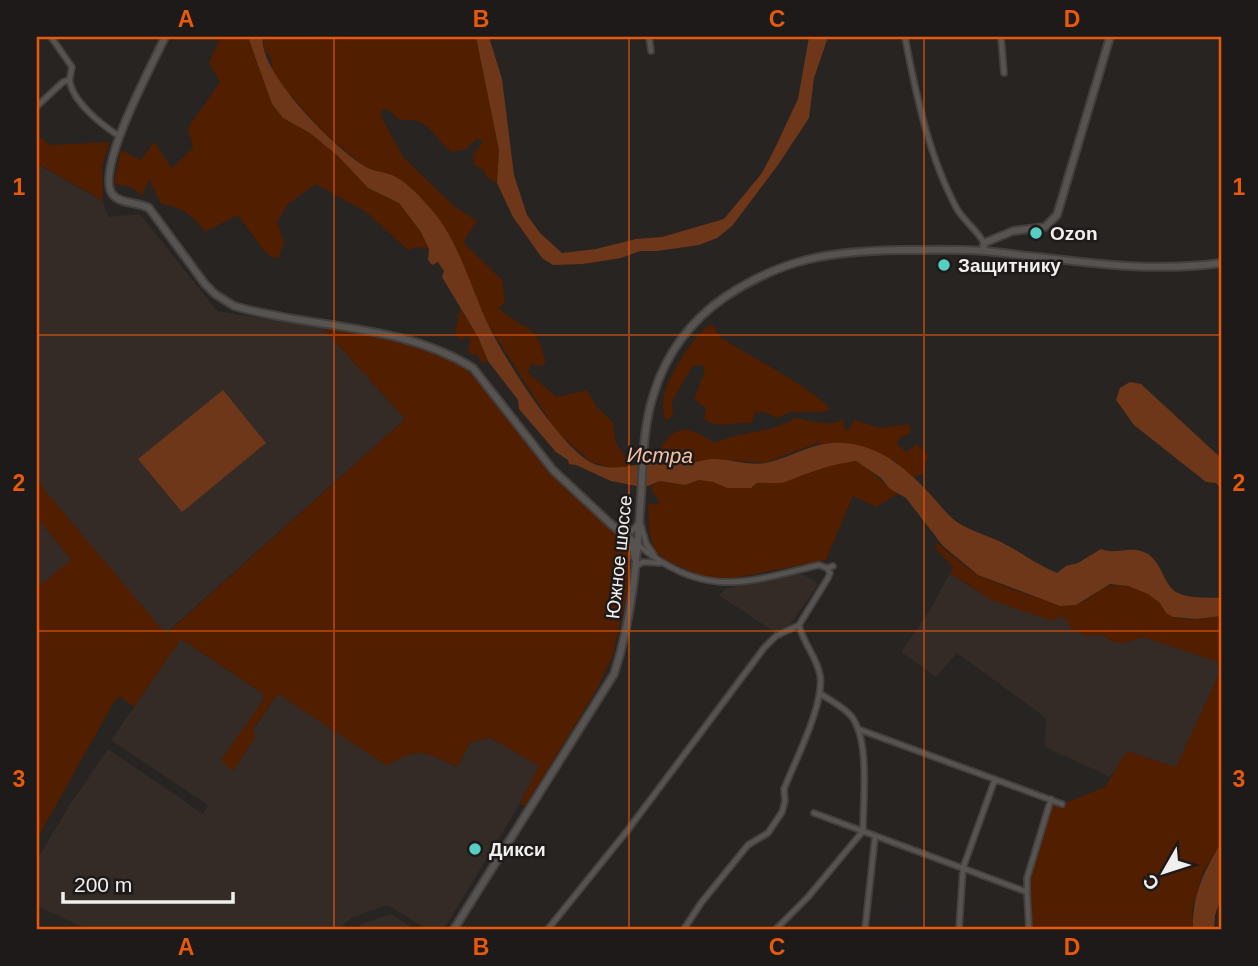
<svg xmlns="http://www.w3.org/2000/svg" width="1258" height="966" viewBox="0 0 1258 966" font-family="Helvetica,sans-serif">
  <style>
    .built { fill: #342b27 }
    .green { fill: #511e00 }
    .water { fill: #6e3719 }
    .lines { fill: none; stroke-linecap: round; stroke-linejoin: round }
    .street-casing { stroke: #423f3e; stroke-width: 8 }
    .secondary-casing { stroke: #423f3e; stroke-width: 10 }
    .street { stroke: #565351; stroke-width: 4.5 }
    .secondary { stroke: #565351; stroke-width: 6 }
    .grid { fill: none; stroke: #e8590c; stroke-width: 2; stroke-opacity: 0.55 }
    .poi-dot { fill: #55cec4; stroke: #1e1a19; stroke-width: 2.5 }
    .labels { text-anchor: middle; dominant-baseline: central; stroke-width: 5; stroke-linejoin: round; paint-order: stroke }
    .poi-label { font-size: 19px; font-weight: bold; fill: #f1efee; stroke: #1e1a19; text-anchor: start }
    .street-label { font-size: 19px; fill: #f1efee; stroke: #1e1a19 }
    .water-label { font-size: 21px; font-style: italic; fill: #f5c0a6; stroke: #1e1a19 }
    .neatline { fill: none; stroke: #e8590c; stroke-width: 2.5 }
    .grid-label { font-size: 23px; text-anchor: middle; font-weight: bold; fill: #e8590c }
  </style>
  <rect width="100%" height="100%" fill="#272422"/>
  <path class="built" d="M37,164L103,201L108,217L140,214L217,311L323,328L405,419L165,634L37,481Z
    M37,517L72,561L37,588Z
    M799,573L814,580L818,585L789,626L776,633L719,595L727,588Z
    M950,573L975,590L1061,616L1086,636L1102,635L1114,642L1124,643L1143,637L1221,663V670L1176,768L1128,751L1110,777L1045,747L1046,718L957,653L936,677L901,652L930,610Z
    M181,639L262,693L264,699L222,760L253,730L278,694L387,765L404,755L424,752L457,767L471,742L491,738L540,766L512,817L444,929H427L387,905L352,918L338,929H87L37,906V860L69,806L108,749L203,814L208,805L111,740Z
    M391,914L414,929H354L366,922Z"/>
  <path class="green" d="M221,37H248L272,104L283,118L310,133L339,157L368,188L399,203L421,232L429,249L418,247L408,250L366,212L316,184L288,204L277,222L284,242L279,257L273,258L265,252L238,215L205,232C194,216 181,206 161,204L149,179L142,196L132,187L114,184L121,150L141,160L154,142L172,168L193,148L188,128L220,82L209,63Z
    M265,37H476L499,150L497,183L487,178L483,169L475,166L473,156L483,141L476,139L466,149L452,152C431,136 431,117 400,120L387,109L382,110L381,117L404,158L454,206L477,221L463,242L502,280L505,302L499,309C527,332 537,322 546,364L536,366L531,363L528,373L557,397L587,390L596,406L613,423L616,443L632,467L611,468L591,462L556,431L487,323L450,238L398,178L366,168L321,130L273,75L271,58L263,48Z
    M37,136L51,145L110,142L102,166L103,201L37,163Z
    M460,308L478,337L488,361L482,363L477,354L471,355L468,349L471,340L466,335L460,341L455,332Z
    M712,324L721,338C742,351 820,393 830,409L825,412H790L779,418L762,412L755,413L752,423C735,421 719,430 704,419L706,408L694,399L704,373L705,367L700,365L692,367L672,401L673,413L670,419L665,420C663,412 662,401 665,392C669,376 696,330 712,324Z
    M323,328C363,333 411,336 447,356C491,381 513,430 545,467C569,493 598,515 623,541L630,554L628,591L612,658L596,691L525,806L520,803L539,766L491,738L471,742L457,767C425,752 419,746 387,766L278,694L253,729L255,738L233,771L221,760L264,699L262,693L181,639L134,707L120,696L114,702L37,839V588L71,560L37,517V481L166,634L405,419Z
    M795,418C809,420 831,428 843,419L845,429L847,430L850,429L854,420L880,428L909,424L911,433L899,438L897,444L906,452L917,444L928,455L923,473L913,478L894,460L818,443L764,463L712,459L687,463L654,462C656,452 659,450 665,442C680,420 697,432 715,443C741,430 771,434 795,418Z
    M856,461C870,469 887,488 899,493L876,507L853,496L826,560L730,579L714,580L699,575L665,560L654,550L649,529L648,503L657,505L659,501L650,487L660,481L685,485L699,480L713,482L727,488H751L757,483L787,481L792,478L832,464Z
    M937,543C950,553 961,564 975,573C990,582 1057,607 1072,605C1093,603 1097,581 1125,586C1136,587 1151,594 1159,602C1164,607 1165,614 1173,617C1188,622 1206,618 1221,616V663L1143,637L1124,643L1114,642L1102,635L1086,636L1071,629L1067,621L1061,616L1053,621L993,601L950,573L953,567L935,548Z
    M1221,670V843L1203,872L1192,910L1193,929H1032L1029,879L1052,802L1062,804L1105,787L1127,751L1176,767Z"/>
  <path class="water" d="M248,37H263C257,71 337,151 366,167C375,172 387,172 396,177C408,183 423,200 432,210C458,241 470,284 486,320C501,354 559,445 590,462C613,474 635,463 658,462C667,461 676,463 685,463C694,463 702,460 711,459C729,458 747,466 765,463C792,458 813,441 842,443C878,445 904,466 928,492C938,502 945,513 957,522C971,531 986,535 1001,542C1021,552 1037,565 1057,573L1066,566L1078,563L1101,549C1115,555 1129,546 1144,552C1163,560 1163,587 1178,593C1191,599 1207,597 1221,598V616L1196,619L1173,617L1166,613L1160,603L1148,594L1128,586L1110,584L1076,605L1060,606L978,575L943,546L906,498L890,489L881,478L856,461C831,464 808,473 785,482C777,485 766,482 757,483L751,488H727L713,482L699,480L685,485L660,481L648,486H636L611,481L576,465L569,464L568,460L556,452L519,409L518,400L488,361L478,337L442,277L444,271L438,262L432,265L428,260L429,249L421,232L399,203L368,188L339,157L310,133L283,118L272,104Z
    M476,37H489L502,79L514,175L527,215L540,233L562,253L596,249L636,239L662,237L724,219L762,173L776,146L798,99L809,37H828L814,78L809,118L778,165L732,226L717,238L699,245L657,251H640L621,258L583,264L553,265L542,258L513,217L497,183L499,150Z
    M1130,382L1141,384L1221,458V489L1216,483L1206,482L1134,425L1116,400L1120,388Z
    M223,390L266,443L182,512L138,459Z
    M1221,843V898L1215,915L1214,929H1193C1192,896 1204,871 1221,843Z"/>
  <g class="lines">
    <defs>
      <path id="street" d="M51,37L72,67C71,72 69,78 70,83C75,104 102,125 119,136
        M649,37L651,51
        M905,37C916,95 929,157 957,209C965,222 978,231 984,243
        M1001,37L1004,73
        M37,106L63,82L69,80
        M641,525L646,543L654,555
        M638,545C705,599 744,583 819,565L827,568L833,566
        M634,558L632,547L622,532L632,531L637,525
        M636,566L643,562L660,563
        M858,729L1062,804
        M814,813L1027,892L1029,929
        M1027,892V878L1051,799
        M548,929L627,831L764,648L776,636L799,625L828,578L830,573L827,568
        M684,929L701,903L748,845L768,833L782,812L785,801L784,789C795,761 825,703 820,675C817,657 803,643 799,625
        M776,929L808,897L863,831C863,800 870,742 852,717C844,707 831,701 821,694
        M865,929L875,837
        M959,929L963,868L995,779"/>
      <path id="secondary" d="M165,37C153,64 93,172 113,195C121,204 138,202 149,208L205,284L215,294L234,306C313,329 401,323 473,368L553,470L612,525L638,545
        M983,251L984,243L1013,231L1045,227L1057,215L1110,37
        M454,929L614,674C633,617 637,557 641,497C643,462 643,426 654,393C666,354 691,320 725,297C783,258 832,251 900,250C928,250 956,249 985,251C1064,259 1142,274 1221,263"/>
    </defs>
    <use href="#street" class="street-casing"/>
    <use href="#secondary" class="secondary-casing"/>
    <use href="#street" class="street"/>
    <use href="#secondary" class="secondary"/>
  </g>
  <path class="grid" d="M334,37V929M629,37V929M924,37V929M37,335H1221M37,631H1221"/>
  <g class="poi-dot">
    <circle cx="1036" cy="233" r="7"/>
    <circle cx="944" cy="265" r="7"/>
    <circle cx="475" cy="849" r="7"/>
  </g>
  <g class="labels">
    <g class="poi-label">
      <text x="1050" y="233">Ozon</text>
      <text x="958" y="265">Защитнику</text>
      <text x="489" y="849">Дикси</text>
    </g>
    <g class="street-label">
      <text transform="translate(619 557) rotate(-84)">Южное шоссе</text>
    </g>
    <g class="water-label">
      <text transform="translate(660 455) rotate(1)">Истра</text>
    </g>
  </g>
  <rect width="1258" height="966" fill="none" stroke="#1e1a19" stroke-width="77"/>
  <g transform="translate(1164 872) rotate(231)" stroke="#1e1a19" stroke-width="5" paint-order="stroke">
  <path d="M0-5L12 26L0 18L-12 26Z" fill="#f1efee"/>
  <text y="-10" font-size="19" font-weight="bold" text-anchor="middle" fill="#f1efee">С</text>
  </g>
  <path d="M63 892v10h170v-10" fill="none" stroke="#f1efee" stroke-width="3.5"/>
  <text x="74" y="892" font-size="21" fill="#f1efee" stroke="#1e1a19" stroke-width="5" paint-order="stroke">200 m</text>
  <rect x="38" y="38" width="1182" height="890" class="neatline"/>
  <g class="grid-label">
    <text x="186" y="27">A</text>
    <text x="481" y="27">B</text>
    <text x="777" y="27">C</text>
    <text x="1072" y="27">D</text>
    <text x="19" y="195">1</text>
    <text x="1239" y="195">1</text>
    <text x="19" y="491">2</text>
    <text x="1239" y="491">2</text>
    <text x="19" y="787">3</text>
    <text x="1239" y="787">3</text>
    <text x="186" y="955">A</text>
    <text x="481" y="955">B</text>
    <text x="777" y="955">C</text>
    <text x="1072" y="955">D</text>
  </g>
</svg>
